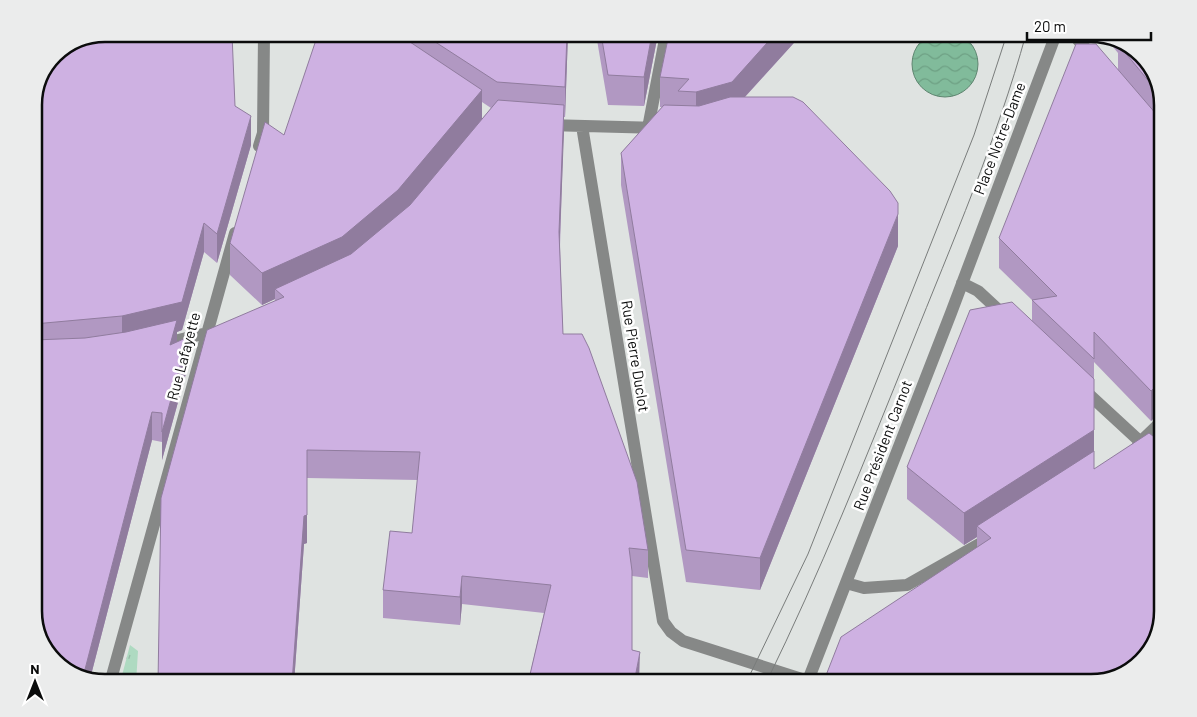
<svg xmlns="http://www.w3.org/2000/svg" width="1197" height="717" viewBox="0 0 1197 717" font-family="Barlow,sans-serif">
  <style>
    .grass { fill: url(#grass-tufts) }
    .water { fill: url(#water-waves); stroke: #5e8670 }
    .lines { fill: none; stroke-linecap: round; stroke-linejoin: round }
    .minor { stroke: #868887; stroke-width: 12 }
    .tram { stroke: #797c7b; stroke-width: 1 }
    .wall { fill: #b198c2; fill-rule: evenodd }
    .shaded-wall { fill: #907c9e }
    .building { fill: #ceb1e2; stroke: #907c9e }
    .labels { text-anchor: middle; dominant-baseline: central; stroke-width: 5; stroke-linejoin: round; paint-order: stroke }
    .street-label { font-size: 15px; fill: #0b0c0c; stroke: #fff }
    .rim { fill: none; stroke: #0b0c0c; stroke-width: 2.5 }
  </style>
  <defs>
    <pattern id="grass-tufts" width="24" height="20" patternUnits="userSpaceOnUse" patternTransform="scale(1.25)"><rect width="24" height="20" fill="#aedac1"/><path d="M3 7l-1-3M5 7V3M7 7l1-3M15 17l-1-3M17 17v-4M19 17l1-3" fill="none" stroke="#94baa5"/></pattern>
    <pattern id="water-waves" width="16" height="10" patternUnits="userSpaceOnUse" patternTransform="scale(1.25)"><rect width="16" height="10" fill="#81bb9b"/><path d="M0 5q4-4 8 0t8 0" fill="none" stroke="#6ea084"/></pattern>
  </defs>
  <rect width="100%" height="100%" fill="#dfe3e1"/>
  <path class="grass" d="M130,645L138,651L136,683H120Z"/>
  <path class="water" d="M912 64a33 33 0 1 1 66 0a33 33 0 1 1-66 0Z"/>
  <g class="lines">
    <path class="minor" d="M1073,34L1092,56
      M547,125L660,128
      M582,126L663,621L671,632L683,641L808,681
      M648,128L666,34
      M259,146L263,133L264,34
      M962,283L978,291L1005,316
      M162,344L211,332
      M1082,388L1146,447
      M1138,444L1163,420
      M846,583L864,588L907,585L990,538
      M110,683L235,233
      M807,683L951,313L1056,34"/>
    <path class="tram" d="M746,683L808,554L974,135L1007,34
      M766,683C820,573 865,460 911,346C952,243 997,140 1026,34"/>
  </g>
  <path class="wall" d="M399,34H568L565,117H564L560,247L563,334L648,550V578L632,576V650L640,680L639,683H528L544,613L462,604L460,625L383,618V590L412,533L418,480L307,478V543L304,544L294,683H158L275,300V299L262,305L230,275V243L284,135L391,40L399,35ZM482,102L491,108L482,119Z
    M596,34H658L644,106L608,105Z
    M669,34H802L745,97L898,246L760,590L686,582L621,185V153L662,107H660V77Z
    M1105,37L1128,44L1153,69L1163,101V612L977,547V537L964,545L907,499V467L1032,320V300L999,268V238L1118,69V53ZM1094,362L1151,421L1160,412L1162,413L1163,443L1094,469Z
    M34,101L235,106L251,145L217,263L204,252L182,330L177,332V342L188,366L162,460V442L152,440L90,679L69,673L34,616Z"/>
  <path class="shaded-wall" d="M567,34H568L565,117V87Z
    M652,34H658L644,106V77Z
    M775,34H802L732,111L696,122V92Z
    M482,90V122L398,222L342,269L275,289V299L262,305V273Z
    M564,105V133L559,260V232Z
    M251,116V145L217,263V234Z
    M898,214V246L760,590V558Z
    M204,223V252L182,330L177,332V348L122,345V316Z
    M188,337V366L162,460V432Z
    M1160,382V412L1151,421V391Z
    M152,412V440L90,679L83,677Z
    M1094,430V462L977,526V537L964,545V513Z
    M307,450V543L304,544L294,683H292Z
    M462,576V604L460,625V597Z
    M640,652L639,683H634Z"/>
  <path class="building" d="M106,34H232L235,106L251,116L217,234L204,223L182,302L122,316L34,324V101L55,55Z
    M318,34H381L391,40L393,34H398L482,90L398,190L342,237L262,273L230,243L265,122L284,135Z
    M423,34H567L565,87L497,82Z
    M601,34H652L644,77L608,75Z
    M669,34H775L732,82L696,92L678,91L689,79L660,77Z
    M1076,44H1096L1157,115L1163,118V383L1160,382L1151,391L1094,332V359L1032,300L1057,296L999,238Z
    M1118,44H1128L1153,69L1161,96Z
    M730,97H793L803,102L890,191L898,203V214L760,558L686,550L621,153L664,105L699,106Z
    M498,100L564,105L559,232L563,334H582L589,348L637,482L648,550L629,548L632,571V650L640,652L634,683H528L551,585L462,576L460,597L383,590L390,531L412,533L420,452L307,450V515L304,516L292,683H158L161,498L207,330L284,297L275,289L351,254L410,205Z
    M1012,302L1094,379V430L964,513L907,467L970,310Z
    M177,320L170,345L188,337L162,432V413L152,412L83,677L69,673L44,648L34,616V340L85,338L126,332Z
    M1149,433L1162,443H1163V612L1153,648L1128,673L1092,683H823L841,637L991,538L977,526L1094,451V469Z"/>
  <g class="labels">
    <g class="street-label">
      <text transform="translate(999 138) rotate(-69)">Place Notre-Dame</text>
      <text transform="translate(183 356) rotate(-75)">Rue Lafayette</text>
      <text transform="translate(636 356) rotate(81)">Rue Pierre Duclot</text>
      <text transform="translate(882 445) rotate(-69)">Rue Président Carnot</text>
    </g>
  </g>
  <path d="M0 0H1197V717H0ZM105 42H1091A63 63 0 0 1 1154 105V611A63 63 0 0 1 1091 674H105A63 63 0 0 1 42 611V105A63 63 0 0 1 105 42Z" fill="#ebecec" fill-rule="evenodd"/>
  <path class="rim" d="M105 42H1091A63 63 0 0 1 1154 105V611A63 63 0 0 1 1091 674H105A63 63 0 0 1 42 611V105A63 63 0 0 1 105 42Z"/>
  <g transform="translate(35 682)" stroke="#ffffff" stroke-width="4" paint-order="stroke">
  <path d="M0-4L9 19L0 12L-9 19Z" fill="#0b0c0c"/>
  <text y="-8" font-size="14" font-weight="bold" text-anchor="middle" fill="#0b0c0c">N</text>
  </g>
  <path d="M1027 32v8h124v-8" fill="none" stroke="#0b0c0c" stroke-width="2.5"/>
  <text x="1034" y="32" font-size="15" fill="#0b0c0c" stroke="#ffffff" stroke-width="4" paint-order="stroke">20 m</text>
</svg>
